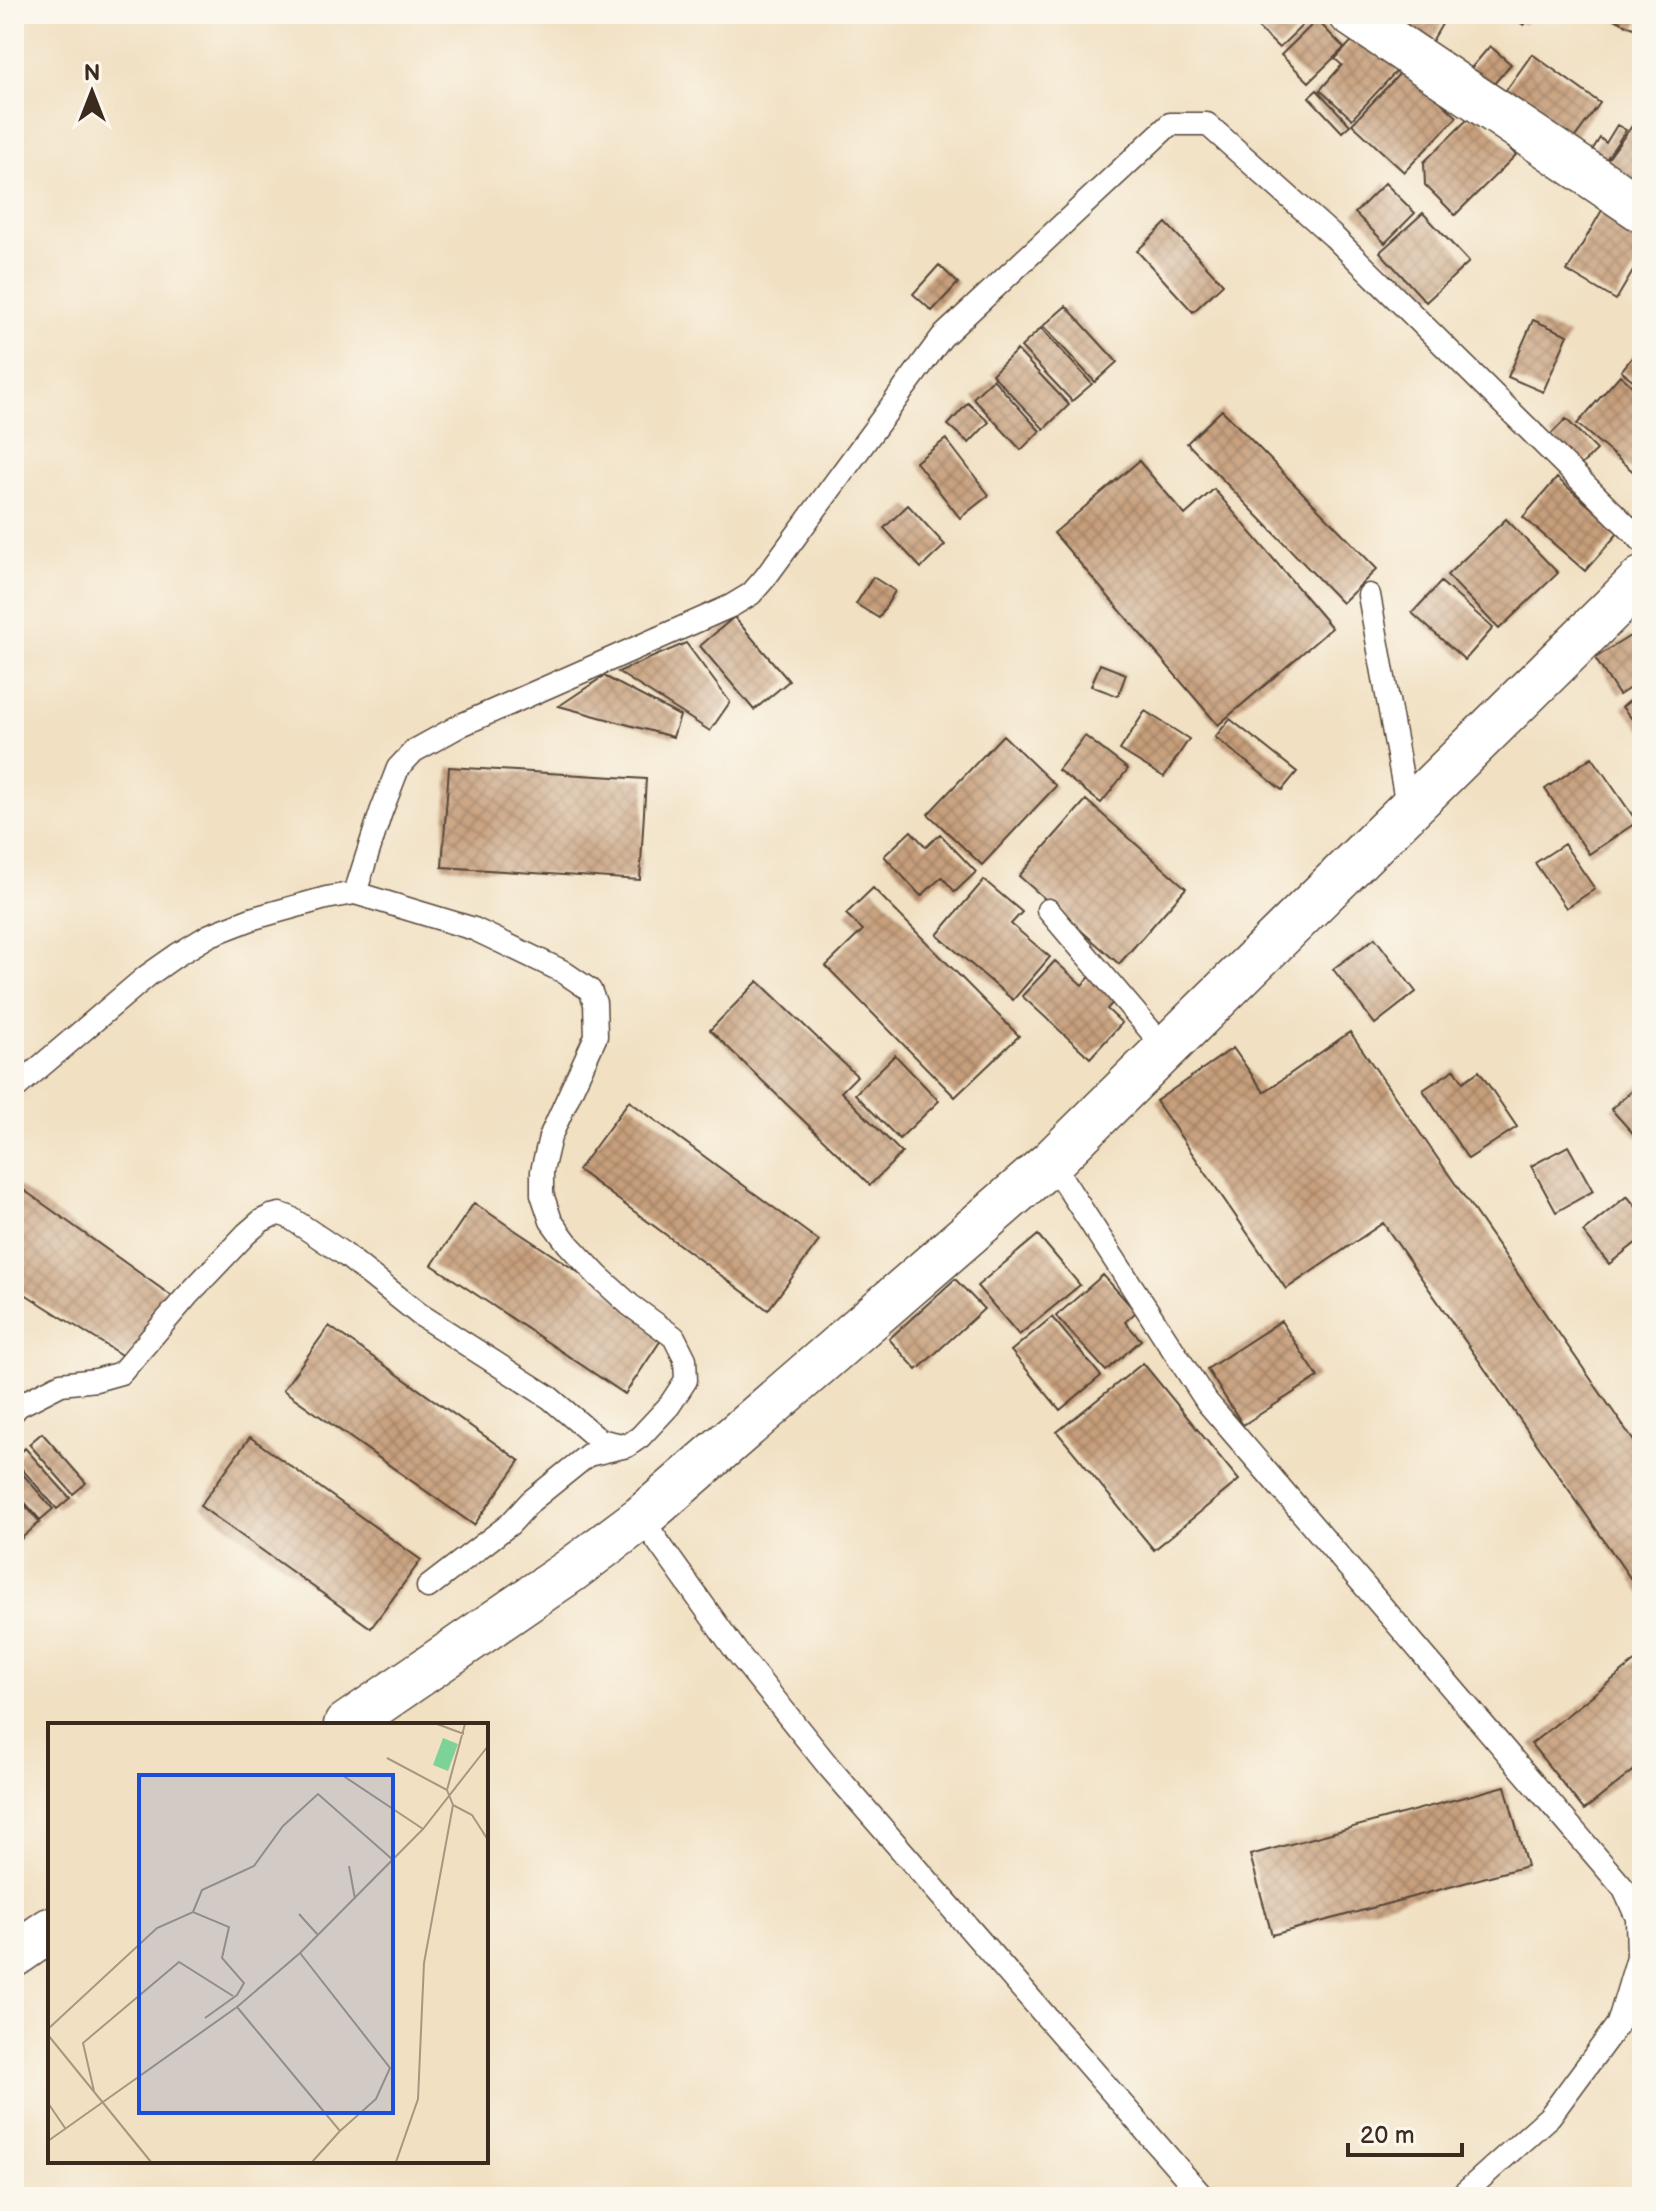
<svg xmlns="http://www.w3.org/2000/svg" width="1656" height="2211" viewBox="0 0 1656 2211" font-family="'Balsamiq Sans',sans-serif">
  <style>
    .building { fill: url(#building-cross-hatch) }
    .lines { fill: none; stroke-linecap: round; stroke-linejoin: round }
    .service-casing { stroke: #564537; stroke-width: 25 }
    .minor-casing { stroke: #564537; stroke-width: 47 }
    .tertiary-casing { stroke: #564537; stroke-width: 47 }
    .service { stroke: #fff; stroke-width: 22 }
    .minor { stroke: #fff; stroke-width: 44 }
    .tertiary { stroke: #fff; stroke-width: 44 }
    .inset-road { fill: none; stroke: #a89780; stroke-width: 2 }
    .view { fill: #1d4ed8; fill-opacity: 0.15; stroke: #1d4ed8; stroke-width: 4 }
    .inset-edge { fill: none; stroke: #3b2a1e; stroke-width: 4 }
  </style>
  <defs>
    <pattern id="building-cross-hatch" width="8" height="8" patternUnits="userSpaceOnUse" patternTransform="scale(2)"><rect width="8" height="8" fill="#c79f7c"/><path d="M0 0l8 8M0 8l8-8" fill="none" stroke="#a38265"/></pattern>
  </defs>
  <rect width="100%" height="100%" fill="#fbf7ec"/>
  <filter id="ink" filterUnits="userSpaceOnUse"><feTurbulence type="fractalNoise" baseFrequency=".0125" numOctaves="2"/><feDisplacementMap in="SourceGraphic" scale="16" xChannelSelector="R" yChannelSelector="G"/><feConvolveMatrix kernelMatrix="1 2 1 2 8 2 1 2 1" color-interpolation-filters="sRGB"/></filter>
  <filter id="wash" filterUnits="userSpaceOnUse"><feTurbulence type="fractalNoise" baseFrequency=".006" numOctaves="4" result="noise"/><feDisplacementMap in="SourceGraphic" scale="32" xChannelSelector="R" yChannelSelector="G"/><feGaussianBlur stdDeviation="1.8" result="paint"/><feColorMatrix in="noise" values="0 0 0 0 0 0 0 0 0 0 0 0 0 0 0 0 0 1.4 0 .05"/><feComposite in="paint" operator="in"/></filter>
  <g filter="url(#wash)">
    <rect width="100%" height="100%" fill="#f1e0c2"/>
    <g id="blocks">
      <path class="building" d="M1262,14H1314L1279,48L1253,23Z
        M1379,14H1448L1431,43Z
        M1507,14H1531L1524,25Z
        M1604,14H1642L1635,29Z
        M1317,20L1344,48L1309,82L1281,55Z
        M1363,29L1403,64L1352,119L1320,90L1342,65L1335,59Z
        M1490,46L1511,64L1487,92L1466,74Z
        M1532,54L1600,103L1567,148L1500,99Z
        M1405,68L1457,117L1404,172L1352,124Z
        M1317,90L1350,125L1342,132L1309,97Z
        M1474,113L1516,155L1455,215L1425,185L1424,162Z
        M1640,115L1642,117V206L1597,174Z
        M1617,125L1626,130L1605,161L1591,152L1600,138L1606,143Z
        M1385,183L1415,213L1385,243L1355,213Z
        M1602,210L1642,233V256L1616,300L1567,271Z
        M1423,213L1469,262L1426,302L1380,252Z
        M1166,223L1223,284L1193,312L1137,251Z
        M939,265L958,283L932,311L913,294Z
        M1066,306L1117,362L1095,382L1043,326Z
        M1533,320L1568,335L1543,392L1508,377Z
        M1041,328L1092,384L1072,401L1021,347Z
        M1642,345V387L1621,371Z
        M1017,350L1069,405L1044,429L992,374Z
        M1620,375L1642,395V479L1577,424Z
        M993,379L1040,431L1021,450L973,398Z
        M968,403L989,422L969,443L948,425Z
        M1222,410L1377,569L1342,603L1187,443Z
        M1566,419L1597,450L1580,466L1550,435Z
        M946,439L989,495L960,518L916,462Z
        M1139,461L1185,515L1214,489L1332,628L1218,725L1054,533Z
        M1557,478L1619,532L1585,571L1523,517Z
        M908,505L945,545L921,568L884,528Z
        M1506,519L1558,573L1499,629L1447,575Z
        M873,577L895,591L879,618L856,604Z
        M1441,582L1493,628L1465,660L1412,613Z
        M734,617L789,681L754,710L700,646Z
        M1630,636L1642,654V680L1619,695L1595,658Z
        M686,643L730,702L710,731L618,672Z
        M1100,664L1126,674L1118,696L1091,686Z
        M604,676L680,716L673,737L559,706Z
        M1642,692V731L1622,707Z
        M1145,711L1189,739L1164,777L1120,750Z
        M1230,719L1297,772L1282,790L1215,737Z
        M1003,735L1056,786L982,865L928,814Z
        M1085,736L1128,769L1101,803L1058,770Z
        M1592,757L1637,822L1589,854L1545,789Z
        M449,767L646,779L640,880L442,867Z
        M1086,800L1186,888L1119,964L1019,876Z
        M911,831L926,847L940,834L976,872L955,892L942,877L921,896L884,856Z
        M1564,844L1595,889L1566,908L1535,863Z
        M984,880L1022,912L1011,924L1050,957L1013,1000L937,935Z
        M873,888L1019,1036L955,1097L826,966L863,930L846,914Z
        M1375,938L1416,992L1375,1024L1333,969Z
        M1055,961L1082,985L1091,976L1116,999L1107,1009L1122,1023L1090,1058L1022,996Z
        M758,981L857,1076L841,1092L902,1153L870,1185L710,1030Z
        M1350,1032L1642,1453V1595L1383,1223L1286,1289L1156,1101L1233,1048L1264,1092Z
        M895,1055L939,1101L899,1139L855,1094Z
        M1455,1069L1463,1082L1479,1071L1517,1127L1468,1159L1423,1090Z
        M1642,1082V1135L1638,1139L1611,1109Z
        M629,1101L819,1241L768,1310L578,1170Z
        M1568,1146L1593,1191L1556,1212L1531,1166Z
        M14,1183L173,1297L126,1358L14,1287Z
        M1627,1196L1642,1214V1238L1609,1264L1583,1232Z
        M474,1203L667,1331L625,1394L432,1265Z
        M1038,1235L1080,1285L1019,1335L977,1286Z
        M1103,1275L1136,1312L1125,1322L1141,1340L1106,1371L1056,1316Z
        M955,1279L984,1309L917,1370L889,1339Z
        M1052,1317L1101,1376L1060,1410L1011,1351Z
        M1281,1321L1318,1377L1243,1425L1207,1369Z
        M329,1326L520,1461L474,1525L283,1390Z
        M1143,1363L1239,1480L1154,1550L1057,1432Z
        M42,1433L86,1483L73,1494L29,1444Z
        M250,1437L421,1560L371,1628L200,1506Z
        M25,1448L70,1498L57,1509L14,1460Z
        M14,1464L53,1509L40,1520L14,1490Z
        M14,1493L40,1522L14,1545Z
        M1642,1656V1764L1584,1810L1531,1744Z
        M1505,1786L1527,1866L1272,1935L1250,1855Z"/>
    </g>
  </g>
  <g filter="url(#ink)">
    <use href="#blocks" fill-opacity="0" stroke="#564537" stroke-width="2"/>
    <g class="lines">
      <defs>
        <path id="service" d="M1369,595L1408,811
          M355,893L381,812L398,768L414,751L461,725L731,606L751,594L765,578L942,337L1170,124H1207L1334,237L1642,541
          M1048,910L1166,1049
          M14,1089L147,976L177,955L210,935L254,918L326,898L355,893L474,929L562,971L590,990L595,1003L596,1036L550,1137L542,1171V1194L551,1221L568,1244L598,1276L630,1305L674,1337L685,1359L686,1380L669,1406L640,1437L627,1446L588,1455L531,1501L510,1524L428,1587
          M1051,1162L1207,1402L1624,1889L1637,1918L1638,1957L1618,2024L1550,2116L1460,2197
          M14,1411L18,1406L61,1384L96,1380L121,1373L187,1296L246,1234L261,1221L271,1216L280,1214L289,1217L344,1254L419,1314L550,1398L599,1440L622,1445
          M641,1518L736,1651L829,1767L1203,2197"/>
        <path id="minor" d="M1351,14L1642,210"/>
        <path id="tertiary" d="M346,1725L570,1571L641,1518L1051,1162L1642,579
          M14,1955L50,1930"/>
      </defs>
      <use href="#service" class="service-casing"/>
      <use href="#minor" class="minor-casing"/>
      <use href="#tertiary" class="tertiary-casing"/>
      <use href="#service" class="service"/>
      <use href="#minor" class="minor"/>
      <use href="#tertiary" class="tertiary"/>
    </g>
  </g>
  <g transform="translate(48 1723)">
    <rect width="440" height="440" fill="#f1e0c2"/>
    <path d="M395,15L410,21L400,48L385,42Z" fill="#7dd397"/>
    <path class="inset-road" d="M389,1L416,11M339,35L399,67M294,52L375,106M405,82L424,92L440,117M301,143L307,176M145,189L154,167L206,143L235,103L270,71L345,137M251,191L270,212M252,230L342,345L328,376L292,408M189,284L292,408L264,439M0,306L109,205L145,189L181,204L174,235L196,260L189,272L157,295M0,312L103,439M46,368L35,320L131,239L185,273M0,380L17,405M0,418L189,284L252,230L375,106L440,23M348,439L370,376L376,240L405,82L399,67L417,1"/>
    <path class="view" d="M91,52H345V390H91Z"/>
    <rect width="440" height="440" class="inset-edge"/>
  </g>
  <rect width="1656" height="2211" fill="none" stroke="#fbf7ec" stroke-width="48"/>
  <g transform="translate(92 92)" stroke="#fbf7ec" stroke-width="6" paint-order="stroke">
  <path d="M0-6L14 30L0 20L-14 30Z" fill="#3b2a1e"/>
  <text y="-12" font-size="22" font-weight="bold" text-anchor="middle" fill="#3b2a1e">N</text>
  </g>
  <path d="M1348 2143v12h114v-12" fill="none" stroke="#3b2a1e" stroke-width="4"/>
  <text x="1360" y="2143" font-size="24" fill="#3b2a1e" stroke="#fbf7ec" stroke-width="6" paint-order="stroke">20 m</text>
</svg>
